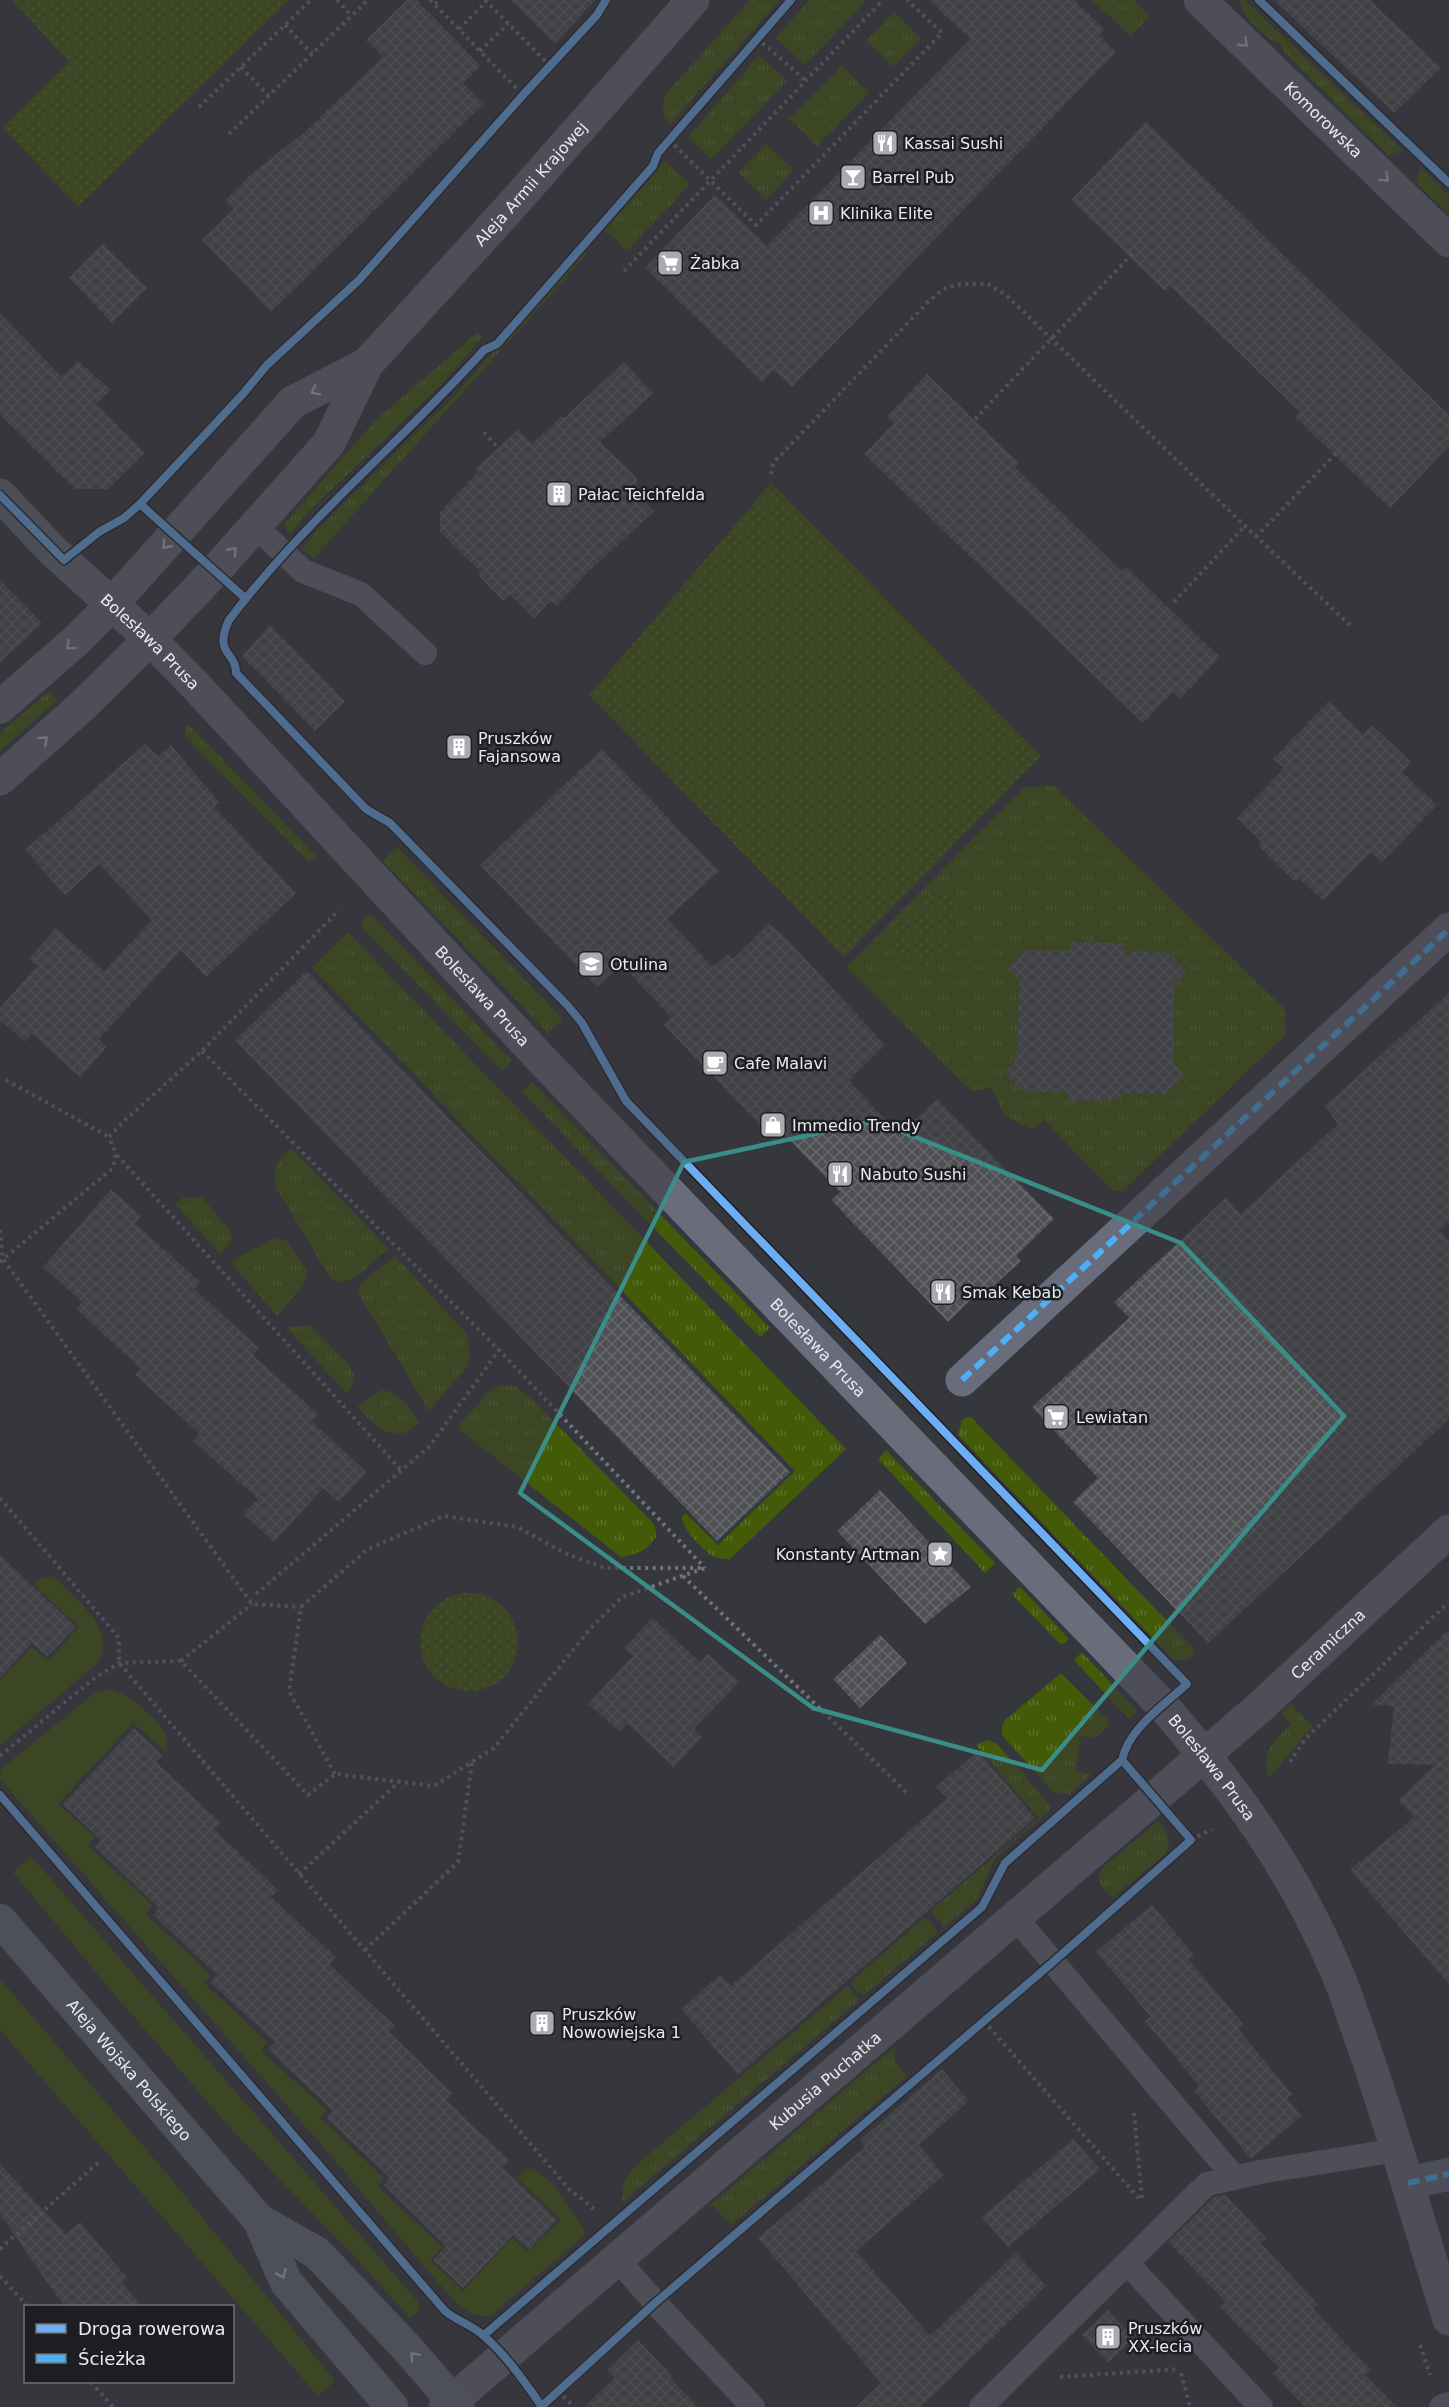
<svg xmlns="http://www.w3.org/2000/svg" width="1449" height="2407" viewBox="0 0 1449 2407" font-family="'DejaVu Sans',sans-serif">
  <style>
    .grass { fill: url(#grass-tufts) }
    .park { fill: url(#park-dots) }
    .garden { fill: #435a09 }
    .building { fill: url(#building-cross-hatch) }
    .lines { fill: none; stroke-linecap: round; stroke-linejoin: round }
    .path { stroke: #71727d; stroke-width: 4; stroke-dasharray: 3 4.5; stroke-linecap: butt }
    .service { stroke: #686c7b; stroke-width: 24 }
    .minor { stroke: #686c7b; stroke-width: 33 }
    .tertiary { stroke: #686c7b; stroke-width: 33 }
    .secondary { stroke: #696d7e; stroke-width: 33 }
    .quiet { stroke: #4cb0f7; stroke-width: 6; stroke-dasharray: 12 6; stroke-linecap: butt }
    .cycleway-casing { stroke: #1d1e22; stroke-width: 11 }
    .cycleway { stroke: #6dadf4; stroke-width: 8 }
    .oneway { stroke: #b5b8c1 }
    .oneway2 { stroke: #bcbec7 }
    .marked { fill: none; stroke: #3a8d88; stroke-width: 4.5; stroke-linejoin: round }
    .labels { text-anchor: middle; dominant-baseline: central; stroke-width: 5; stroke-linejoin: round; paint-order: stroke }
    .street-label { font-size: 16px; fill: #e8eaef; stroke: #1d1e22 }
    .poi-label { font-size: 16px; fill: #e8eaef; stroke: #1d1e22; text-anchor: start }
  </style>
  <defs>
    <pattern id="grass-tufts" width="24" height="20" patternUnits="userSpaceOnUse" patternTransform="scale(1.5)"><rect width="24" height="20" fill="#435a09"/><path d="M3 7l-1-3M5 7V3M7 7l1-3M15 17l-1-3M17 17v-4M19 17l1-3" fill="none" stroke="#5e722d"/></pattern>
    <pattern id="park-dots" width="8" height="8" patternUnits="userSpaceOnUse" patternTransform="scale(1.5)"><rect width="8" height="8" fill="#435a09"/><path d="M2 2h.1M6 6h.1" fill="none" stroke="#5e722d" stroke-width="1.8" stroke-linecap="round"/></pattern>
    <pattern id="building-cross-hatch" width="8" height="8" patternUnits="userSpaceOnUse" patternTransform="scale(1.5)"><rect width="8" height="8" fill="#4e5053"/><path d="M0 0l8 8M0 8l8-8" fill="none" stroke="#68696c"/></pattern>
  </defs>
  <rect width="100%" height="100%" fill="#36373c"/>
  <path class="grass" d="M750,0H780L671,123L663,116L664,96Z
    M809,0H867L805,65L776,38Z
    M1091,0H1134L1150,16L1131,36Z
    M1240,0H1245L1403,151L1388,155L1283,51L1280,43H1275C1261,31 1243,20 1240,0Z
    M894,12L921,38L893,67L866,41Z
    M759,55L787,81L712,159L688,138Z
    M842,66L869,93L817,146L789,119Z
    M766,144L794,170L766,200L738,173Z
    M665,161L690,184L627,251L605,230Z
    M1421,168L1449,196V214L1416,183Z
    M584,251L587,254L314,558L302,549L317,530L454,396Z
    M478,332L483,336L440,386L307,513L290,534L287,532L285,523L377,419Z
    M49,691L57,700L0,751V733Z
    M189,725L316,856L309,862L186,737L185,730Z
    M1054,786L1285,1009L1286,1034L1123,1191H1113L1044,1120L1033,1130L1004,1115L992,1088L971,1091L846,967L1025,787Z
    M397,847L563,1019L548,1033L384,862V860Z
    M372,915L512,1061L502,1071L362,927V920L366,916Z
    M348,932L846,1449L730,1559C724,1559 717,1559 711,1555C702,1549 682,1528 682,1517L685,1513L718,1545L795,1471L312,968Z
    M532,1082L770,1328L760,1337L522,1092Z
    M291,1148L388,1248C373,1260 352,1290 331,1280L276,1187C272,1168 277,1161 291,1148Z
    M184,1197H202L231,1232L232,1240L221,1255L175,1204Z
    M274,1238L287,1241L307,1270L305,1283L277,1316L230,1262Z
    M395,1256L467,1334L470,1356L466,1368L429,1411L357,1291L359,1285Z
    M310,1325L350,1366L355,1379L347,1394L287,1328Z
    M503,1385L517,1387L530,1397L651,1521L655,1526L656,1537C646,1551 638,1554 621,1557L457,1428L490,1390Z
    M382,1390C402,1393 409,1407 419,1423C395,1448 376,1425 357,1407Z
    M966,1417H971L1196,1651L1188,1660H1174L958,1435L962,1420Z
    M886,1450L995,1563L985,1573L878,1459Z
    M1020,1587L1069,1639L1061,1645L1012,1594Z
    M1082,1652L1137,1711L1129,1719L1074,1660Z
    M1061,1673L1111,1723L1096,1738L1081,1736L1075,1771L1091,1774L1070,1794L1053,1792L1002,1735V1726L1006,1719Z
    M1291,1704L1312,1726L1271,1776L1267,1774C1264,1747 1273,1742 1291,1724L1281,1713Z
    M987,1740L997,1744L1051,1806L1048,1812L996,1857L977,1899L944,1927L933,1913L932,1910L1039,1818L976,1745Z
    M1158,1821C1167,1833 1172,1839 1166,1853L1112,1898C1103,1888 1095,1882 1101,1869Z
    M926,1918L938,1932L863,1996L851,1984L855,1978L922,1920Z
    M848,1986L859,2000L622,2203L623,2184L634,2167Z
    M897,2046C889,2059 899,2065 907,2076L731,2225L713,2206L707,2208L882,2057Z"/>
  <path class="park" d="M12,0H289L78,207L2,127L69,62Z
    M771,483L1041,756L844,957L589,695Z
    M942,891L955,896C964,908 959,917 950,927C959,993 865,962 899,918C905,911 914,907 923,909L928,896Z
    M420 1642a49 49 0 1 1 98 0a49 49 0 1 1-98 0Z"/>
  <path class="garden" d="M50,1576L56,1578C77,1601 120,1632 96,1665L0,1745V1680L32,1647L48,1661L79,1627L34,1585L39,1579Z
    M110,1689C128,1693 156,1717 165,1733C168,1739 167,1745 166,1752L133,1723L58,1804L95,1837L88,1846L152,1905L146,1914L211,1975L204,1983L267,2042L261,2051L327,2110L320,2118L384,2178L377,2186L442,2247L430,2260L463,2291L512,2238L528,2252L561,2220L516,2177L528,2168C544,2166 581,2219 585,2235L490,2316C474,2317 465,2311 454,2301L313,2135L0,1779L1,1769L95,1693Z
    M31,1856L418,2302L419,2311L410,2318L353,2255L233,2131L114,1994L13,1872Z
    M0,1979L167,2174L335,2381L318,2396L0,2030Z"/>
  <path class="building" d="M407,0H417L481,66L463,83L483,104L271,312L202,240L234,209L225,200L255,171L307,130L383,57L366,40Z
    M511,0H595L555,44Z
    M929,0H1074L1104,29L1099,35L1116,52L792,387L774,370L762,382L645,268L715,195L767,246L970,39Z
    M1274,0H1370L1441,68L1394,113Z
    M1146,122L1449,415V446L1390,508L1295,417L1300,412L1170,286L1165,291L1071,200Z
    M103,244L147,288L112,323L69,278Z
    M0,313L62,377L78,361L111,390L96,404L145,453L108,489H75L0,415Z
    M624,362L653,393L600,442L636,477L641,497L654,511L586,574L557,606L551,601L534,618L510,594L503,601L480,577L479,570L440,532V512L478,472L475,469L518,430L532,444L562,416L564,418Z
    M927,374L1019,463L1015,467L1122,571L1126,567L1220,657L1180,699L1173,692L1143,723L864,454L894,423L887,416Z
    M0,580L42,623L0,663Z
    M270,625L345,701L315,731L242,656Z
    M1329,701L1363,735L1372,725L1388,740L1411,762L1402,772L1437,805L1381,863L1371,852L1323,901L1299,878L1295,882L1258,845L1261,841L1237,818L1284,768L1273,759Z
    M145,744L158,756L171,745L219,802L214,807L296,893L206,977L181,950L99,1039L107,1047L80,1077L32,1034L25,1042L0,1020V1008L37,966L29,959L56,928L104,971L152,920L99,864L65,895L25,850Z
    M602,749L719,871L667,919L713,967L728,954L733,959L769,924L786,938L885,1045L849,1080L894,1129L900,1134L937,1099L1054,1219L1016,1256L1021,1261L989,1290L985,1286L948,1322L831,1200L840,1192L780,1130L775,1141L664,1025L671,1017L621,964L597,987L480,865Z
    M1071,942L1124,943V951L1168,953L1187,972L1175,984L1173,1020V1063L1184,1075L1165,1094L1121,1093V1100L1067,1101V1092L1023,1091L1004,1072L1017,1060L1018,1024L1019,980L1007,968L1027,950L1070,951Z
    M307,971L790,1472L717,1541L235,1040Z
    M1449,993V1222L1440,1230L1449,1242V1419L1208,1643L1073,1502L1098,1478L1032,1407L1129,1318L1114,1302L1226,1198L1241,1214L1338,1124L1325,1106Z
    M111,1189L141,1216L135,1223L200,1282L194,1289L259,1348L253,1355L318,1414L312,1422L367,1472L339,1502L323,1488L274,1542L243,1514L258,1499L193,1441L200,1434L135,1375L141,1369L76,1309L82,1302L43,1267Z
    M880,1490L971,1587L925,1624L837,1531Z
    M0,1555L76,1627L47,1657L32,1643L0,1678Z
    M652,1618L700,1662L708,1654L739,1682L694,1729L702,1737L674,1767L627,1723L620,1732L588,1704L633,1656L624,1648Z
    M1449,1629V1984L1350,1870L1415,1817L1398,1800L1435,1765L1388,1764L1394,1706L1371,1705Z
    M880,1635L907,1663L860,1708L833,1679Z
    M134,1728L163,1755L156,1762L220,1822L214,1829L278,1890L271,1897L336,1957L329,1964L395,2026L389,2032L452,2093L446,2100L509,2160L503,2168L557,2220L529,2250L513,2235L463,2288L433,2260L446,2246L384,2185L390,2178L327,2118L333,2111L268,2049L275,2042L210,1982L217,1975L153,1915L159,1908L95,1847L101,1840L63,1804Z
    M978,1751L1035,1818L738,2075L681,2009L720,1975L731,1986L947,1798L936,1787Z
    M1152,1905L1194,1955L1189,1960L1243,2024L1238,2029L1292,2094L1287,2098L1301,2116L1251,2159L1194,2091L1199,2086L1145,2021L1151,2017L1096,1952Z
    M942,2069L969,2101L919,2145L944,2175L856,2251L930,2336L1016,2253L1046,2286L921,2407H856L881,2383L758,2238L865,2147L860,2140Z
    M1073,2139L1100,2169L1008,2247L982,2217Z
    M0,2164L66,2234L80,2222L127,2278L121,2282L142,2307H66L52,2289L0,2214Z
    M1225,2195L1266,2238L1260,2243L1318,2304L1313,2309L1371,2370L1365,2375L1397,2407H1305L1273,2374L1279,2368L1220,2307L1226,2302L1168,2242L1214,2197Z
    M1108,2310L1134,2338L1108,2363L1082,2335Z
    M638,2340L672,2376L670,2378L698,2407H584L615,2378L607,2370Z"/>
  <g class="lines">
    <path class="path" d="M337,0L352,16
      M430,0L523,95
      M485,0L550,66
      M435,4L439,0
      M285,25L312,54
      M459,29L486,2
      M757,38L806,81
      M480,51L508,24
      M241,67L269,96
      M199,107L311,0
      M229,134L368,0
      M669,140L756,225L942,33L907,0
      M624,271L883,0
      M975,419L1133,253
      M484,432L498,448
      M771,474L773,463L927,303L943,289L962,284H988L1006,295L1245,526L1352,627
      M1256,537L1339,450
      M1174,602L1245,526
      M202,1051L499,1350L705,1568
      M6,1080L109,1137
      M117,1155L401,1470
      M0,1230L3,1259L252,1604L301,1607
      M0,1262L113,1168L116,1154L109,1137L123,1122L202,1051L339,910
      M0,1498L119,1638V1663L569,2189L594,2209
      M683,1576L908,1794
      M256,1594L430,1446L499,1350
      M181,1661L252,1604
      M0,1756L92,1680L119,1663L181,1661L308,1795L335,1774L434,1786L494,1748L589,1630L622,1597L705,1568
      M1290,1762L1306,1738L1449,1602
      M335,1774L289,1691L301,1607L368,1549L444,1516L517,1527L567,1554L605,1568H701
      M1191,1840L1212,1829
      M299,1874L399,1782
      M365,1950L458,1862L472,1762
      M984,2021L1142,2202
      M1134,2113L1142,2198
      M0,2249L99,2162
      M0,2276L27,2306
      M1420,2345L1430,2375
      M1181,2373L1190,2407
      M1060,2377L1178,2369
      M91,2382L113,2407
      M558,2391L574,2407"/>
    <path class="service" d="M255,526L303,571L361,594L425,653
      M1015,1917L1235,2178
      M617,2259L659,2307L753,2407
      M1127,2263L1261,2407
      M981,2407L1207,2184L1260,2172L1398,2150
      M1441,2407L1449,2404"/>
    <g class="minor">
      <path d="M962,1380L1449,929"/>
      <path d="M1408,2183L1449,2174"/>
      <path id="s1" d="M445,2407L1259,1708L1449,1531"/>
    </g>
    <g class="tertiary">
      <path id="s2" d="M1200,0L1449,241"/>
      <path id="s3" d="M0,495L52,550L150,639L195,685L541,1059L1163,1706C1234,1788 1292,1867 1335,1968C1345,1990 1352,2014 1360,2036C1393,2129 1419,2225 1449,2319"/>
      <path d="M0,707L79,638L112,604L293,402L367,364"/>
      <path id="s4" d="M0,779L80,708L150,639L215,571L329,443L367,364L505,213L693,0"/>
    </g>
    <g class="secondary">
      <path id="s5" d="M0,1920L259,2220L286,2282L392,2407"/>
      <path d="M259,2220L317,2253L406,2347L458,2407"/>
    </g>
    <path class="quiet" d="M962,1380L1449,929
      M1408,2183L1449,2174"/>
    <defs>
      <path id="cycleway" d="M1259,0L1449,183
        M0,495L64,560L99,532L124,518L140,504L242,395L267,365L359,280L523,95L597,15L606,0
        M140,504L246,599
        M0,1795L445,2311C457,2321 474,2326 485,2337C507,2356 526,2383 542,2407
        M484,2335L982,1907L1005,1863L1122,1760C1128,1729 1165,1704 1187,1684L626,1101L582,1023L568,1006L390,823L366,809L236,673C236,651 213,655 229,620C304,521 401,442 484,350L497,344L653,166L658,153L791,0
        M542,2406L655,2303L1053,1962L1191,1840L1122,1760"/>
    </defs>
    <use href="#cycleway" class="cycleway-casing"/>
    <use href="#cycleway" class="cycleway"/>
  </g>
  <defs><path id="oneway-chevron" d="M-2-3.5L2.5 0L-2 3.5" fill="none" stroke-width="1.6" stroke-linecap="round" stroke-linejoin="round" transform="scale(1.5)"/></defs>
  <g class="oneway">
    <use href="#oneway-chevron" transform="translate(1244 43) rotate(44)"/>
    <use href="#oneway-chevron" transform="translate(1385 178) rotate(44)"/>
    <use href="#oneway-chevron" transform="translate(315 391) rotate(153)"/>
    <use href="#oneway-chevron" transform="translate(166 545) rotate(132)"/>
    <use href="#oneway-chevron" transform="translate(233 551) rotate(-48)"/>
    <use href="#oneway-chevron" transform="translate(70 646) rotate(138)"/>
    <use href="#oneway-chevron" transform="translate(44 740) rotate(-41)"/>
  </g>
  <g class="oneway2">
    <use href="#oneway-chevron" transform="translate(282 2274) rotate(66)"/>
    <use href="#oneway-chevron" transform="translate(414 2356) rotate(-131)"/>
  </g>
  <path d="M0 0H1449V2407H0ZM875,1121L1181,1243L1344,1416L1042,1770L813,1708L520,1493L684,1162Z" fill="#36373c" fill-opacity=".55" fill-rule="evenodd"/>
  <path class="marked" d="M875,1121L1181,1243L1344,1416L1042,1770L813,1708L520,1493L684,1162Z"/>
  <defs>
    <symbol id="restaurant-square" viewBox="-11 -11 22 22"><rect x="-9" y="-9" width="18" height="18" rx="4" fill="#aaabb0" stroke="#1d1e22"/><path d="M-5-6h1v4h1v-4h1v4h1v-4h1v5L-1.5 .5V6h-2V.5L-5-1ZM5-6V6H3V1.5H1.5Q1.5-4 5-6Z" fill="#fff"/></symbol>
    <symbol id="bar-square" viewBox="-11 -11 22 22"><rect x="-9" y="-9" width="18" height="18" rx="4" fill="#aaabb0" stroke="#1d1e22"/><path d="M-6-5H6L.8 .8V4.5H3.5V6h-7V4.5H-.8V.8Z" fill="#fff"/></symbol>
    <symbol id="hospital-square" viewBox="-11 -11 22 22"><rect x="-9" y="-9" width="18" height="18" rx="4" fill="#aaabb0" stroke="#1d1e22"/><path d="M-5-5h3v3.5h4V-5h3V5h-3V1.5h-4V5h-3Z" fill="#fff"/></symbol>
    <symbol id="supermarket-square" viewBox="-11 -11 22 22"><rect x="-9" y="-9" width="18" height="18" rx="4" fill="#aaabb0" stroke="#1d1e22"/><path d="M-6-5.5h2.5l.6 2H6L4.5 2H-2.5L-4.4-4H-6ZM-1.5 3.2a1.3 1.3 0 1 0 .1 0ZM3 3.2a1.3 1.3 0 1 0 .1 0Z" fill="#fff"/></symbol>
    <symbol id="building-square" viewBox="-11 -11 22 22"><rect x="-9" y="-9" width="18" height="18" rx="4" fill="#aaabb0" stroke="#1d1e22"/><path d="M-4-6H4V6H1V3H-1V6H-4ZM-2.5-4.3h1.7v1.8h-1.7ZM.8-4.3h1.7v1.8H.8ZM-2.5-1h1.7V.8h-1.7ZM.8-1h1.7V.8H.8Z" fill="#fff"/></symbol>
    <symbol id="school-square" viewBox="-11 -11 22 22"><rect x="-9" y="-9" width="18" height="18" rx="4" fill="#aaabb0" stroke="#1d1e22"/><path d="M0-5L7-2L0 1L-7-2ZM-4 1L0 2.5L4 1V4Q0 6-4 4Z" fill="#fff"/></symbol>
    <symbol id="cafe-square" viewBox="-11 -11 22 22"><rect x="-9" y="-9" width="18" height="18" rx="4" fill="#aaabb0" stroke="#1d1e22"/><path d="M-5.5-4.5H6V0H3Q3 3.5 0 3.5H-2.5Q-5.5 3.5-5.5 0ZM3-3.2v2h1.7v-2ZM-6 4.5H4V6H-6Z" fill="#fff"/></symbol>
    <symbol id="shop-square" viewBox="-11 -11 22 22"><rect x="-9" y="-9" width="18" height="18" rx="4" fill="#aaabb0" stroke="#1d1e22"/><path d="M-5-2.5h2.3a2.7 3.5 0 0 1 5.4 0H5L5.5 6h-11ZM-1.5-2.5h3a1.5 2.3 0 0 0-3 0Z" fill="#fff"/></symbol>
    <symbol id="sight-square" viewBox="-11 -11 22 22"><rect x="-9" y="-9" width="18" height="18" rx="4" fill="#aaabb0" stroke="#1d1e22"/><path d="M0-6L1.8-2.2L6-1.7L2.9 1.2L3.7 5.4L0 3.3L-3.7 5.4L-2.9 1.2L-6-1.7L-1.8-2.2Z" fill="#fff"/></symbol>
  </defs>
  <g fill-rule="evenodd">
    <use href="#restaurant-square" x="870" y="128" width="30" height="30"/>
    <use href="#bar-square" x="838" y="162" width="30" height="30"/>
    <use href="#hospital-square" x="806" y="198" width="30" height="30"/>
    <use href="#supermarket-square" x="655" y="248" width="30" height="30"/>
    <use href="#building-square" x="544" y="479" width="30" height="30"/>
    <use href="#building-square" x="444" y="732" width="30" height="30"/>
    <use href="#school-square" x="576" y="949" width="30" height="30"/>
    <use href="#cafe-square" x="700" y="1048" width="30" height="30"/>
    <use href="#shop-square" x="758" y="1110" width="30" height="30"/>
    <use href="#restaurant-square" x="825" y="1159" width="30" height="30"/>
    <use href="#restaurant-square" x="928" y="1277" width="30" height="30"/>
    <use href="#supermarket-square" x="1041" y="1402" width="30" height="30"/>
    <use href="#sight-square" x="925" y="1539" width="30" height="30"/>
    <use href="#building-square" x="527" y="2008" width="30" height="30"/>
    <use href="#building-square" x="1093" y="2322" width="30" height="30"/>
  </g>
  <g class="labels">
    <g class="street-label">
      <text stroke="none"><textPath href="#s2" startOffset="172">Komorowska</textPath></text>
      <text stroke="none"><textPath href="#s4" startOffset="802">Aleja Armii Krajowej</textPath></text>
      <text stroke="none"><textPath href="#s3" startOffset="210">Bolesława Prusa</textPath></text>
      <text stroke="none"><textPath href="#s3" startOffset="696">Bolesława Prusa</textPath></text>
      <text stroke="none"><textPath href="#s3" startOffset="1182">Bolesława Prusa</textPath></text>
      <text stroke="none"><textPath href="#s1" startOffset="1167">Ceramiczna</textPath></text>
      <text stroke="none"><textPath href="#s3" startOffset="1758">Bolesława Prusa</textPath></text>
      <text stroke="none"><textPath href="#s5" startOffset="198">Aleja Wojska Polskiego</textPath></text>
      <text stroke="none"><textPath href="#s1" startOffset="501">Kubusia Puchatka</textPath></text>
    </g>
    <g class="poi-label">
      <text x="904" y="143">Kassai Sushi</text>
      <text x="872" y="177">Barrel Pub</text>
      <text x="840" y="213">Klinika Elite</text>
      <text x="690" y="263">Żabka</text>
      <text x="578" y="494">Pałac Teichfelda</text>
      <text x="478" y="738">Pruszków<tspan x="478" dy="18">Fajansowa</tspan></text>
      <text x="610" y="964">Otulina</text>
      <text x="734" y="1063">Cafe Malavi</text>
      <text x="792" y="1125">Immedio Trendy</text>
      <text x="860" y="1174">Nabuto Sushi</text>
      <text x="962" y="1292">Smak Kebab</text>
      <text x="1076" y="1417">Lewiatan</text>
      <text x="920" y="1554" text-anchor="end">Konstanty Artman</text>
      <text x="562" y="2014">Pruszków<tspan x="562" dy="18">Nowowiejska 1</tspan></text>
      <text x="1128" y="2328">Pruszków<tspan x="1128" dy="18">XX-lecia</tspan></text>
    </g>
  </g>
  <rect x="24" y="2305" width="210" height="78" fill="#1d1e22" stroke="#6e7074" stroke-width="1.5"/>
  <rect x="36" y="2324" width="30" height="9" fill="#6dadf4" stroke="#6e7074" stroke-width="1.5"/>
  <text x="78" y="2335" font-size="18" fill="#e8eaef">Droga rowerowa</text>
  <rect x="36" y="2354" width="30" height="9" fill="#4cb0f7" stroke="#6e7074" stroke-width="1.5"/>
  <text x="78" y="2365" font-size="18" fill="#e8eaef">Ścieżka</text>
</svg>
